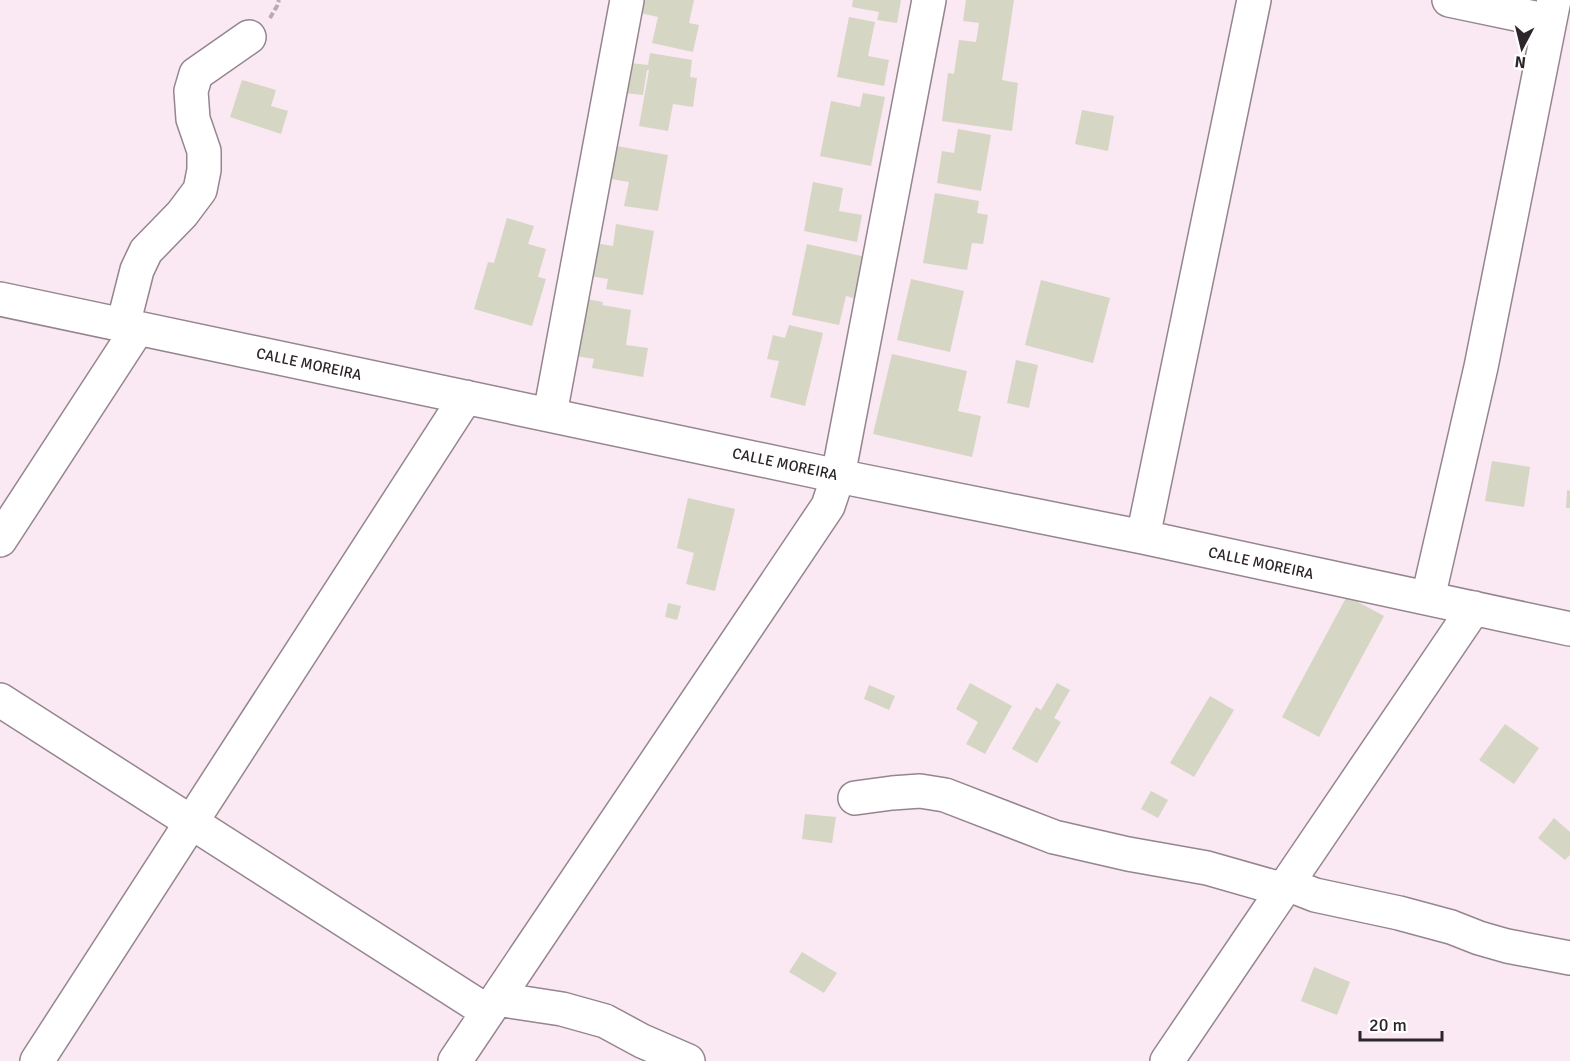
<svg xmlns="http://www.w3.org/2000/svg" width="1570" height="1061" viewBox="0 0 1570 1061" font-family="Signika,sans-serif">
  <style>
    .building { fill: #d6d6c5 }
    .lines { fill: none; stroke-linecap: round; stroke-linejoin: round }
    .minor-casing { stroke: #95858e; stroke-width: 36 }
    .path { stroke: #b9aab2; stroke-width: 4; stroke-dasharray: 6 3; stroke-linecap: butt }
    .minor { stroke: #fff; stroke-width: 33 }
    .labels { text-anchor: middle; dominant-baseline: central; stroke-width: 6; stroke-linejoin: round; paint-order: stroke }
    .street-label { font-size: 15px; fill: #2c2529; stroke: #fff }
  </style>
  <rect width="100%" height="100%" fill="#fae8f2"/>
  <path class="building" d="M639,0H694L689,23L699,25L693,52L652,43L658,17L636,12Z
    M853,0H901L897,23L877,20L879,12L852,7Z
    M966,0H1014L1002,80L1018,83L1012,131L942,121L948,73L954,74L959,40L976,42L979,23L963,21Z
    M849,17L875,22L868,56L889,60L884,86L837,77Z
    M650,53L692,60L690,77L697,78L693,107L673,104L668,131L639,126L649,70H647L643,95L625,93L630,63L648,65Z
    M242,80L276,90L271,106L288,111L281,134L230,117Z
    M863,93L885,97L871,166L820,156L831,101L860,107Z
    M1082,110L1114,116L1108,151L1075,144Z
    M958,129L991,135L981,191L937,183L942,151L954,153Z
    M611,145L668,155L658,211L624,206L629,182L605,178Z
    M813,182L843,188L839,211L862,215L857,242L804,231Z
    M935,193L979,201L977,213L988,215L983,244L972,243L967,270L923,263Z
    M507,218L534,226L528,244L546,249L538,277L546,279L532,326L474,309L488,262L494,263Z
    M616,224L654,231L643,295L606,289L608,279L590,276L595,243L613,246Z
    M807,244L866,257L857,299L846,296L839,325L792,315Z
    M911,279L964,291L950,352L897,340Z
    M1041,280L1110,298L1093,363L1025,345Z
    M580,298L603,302L602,305L631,310L626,345L648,348L643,377L592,368L594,359L570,355Z
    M789,325L823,333L805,406L770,397L779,361L767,359L773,335L785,338Z
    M892,354L967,371L958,411L981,416L972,457L873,434Z
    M1016,360L1038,365L1029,408L1007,403Z
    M1492,461L1530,467L1524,507L1485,501Z
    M1567,490L1570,491V508H1566Z
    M688,498L735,509L715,591L686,584L694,553L677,548Z
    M1347,596L1384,616L1319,737L1282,717Z
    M668,603L681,606L677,620L665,617Z
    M970,683L1012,706L985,754L966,744L978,722L956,709Z
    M1057,683L1070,690L1054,718L1061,722L1037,763L1012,749L1036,707L1041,710Z
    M869,685L895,696L889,710L864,699Z
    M1210,696L1234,710L1194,777L1170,763Z
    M1505,724L1539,748L1514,784L1479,760Z
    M1151,791L1168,800L1158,818L1141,809Z
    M805,814L836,817L832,843L802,839Z
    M1554,818L1570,832V855L1565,860L1538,838Z
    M802,952L837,973L824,993L789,972Z
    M1314,967L1350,982L1337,1015L1301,1001Z"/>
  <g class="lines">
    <defs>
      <path id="minor" d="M1449,0L1549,21
        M0,299L838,476L1143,537L1570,629
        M123,325L137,270L146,251L182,214L200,190L204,170V151L193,119L191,91L196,74L249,37
        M550,414L627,0
        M1143,537L1254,0
        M0,540L138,328
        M1428,598L1481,367L1554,0
        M0,700L488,1012
        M855,798L892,793L920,791L945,795L1054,837L1128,854L1207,868L1284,890
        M1287,884L1315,895L1399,913L1451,927L1479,938L1507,946L1570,958
        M497,999L562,1009L605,1021L642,1041L688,1061
        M37,1061L466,397
        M455,1061L828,506L838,476L929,0
        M1167,1061L1474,608"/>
    </defs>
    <use href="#minor" class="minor-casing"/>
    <path class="path" d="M270,18L277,6L279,0"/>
    <use href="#minor" class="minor"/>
  </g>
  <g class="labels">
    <g class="street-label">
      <text transform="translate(309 364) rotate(12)">CALLE MOREIRA</text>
      <text transform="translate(785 464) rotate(12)">CALLE MOREIRA</text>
      <text transform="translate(1261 563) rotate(12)">CALLE MOREIRA</text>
    </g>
  </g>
  <g transform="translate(1522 48) rotate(187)" stroke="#ffffff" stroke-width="4.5" paint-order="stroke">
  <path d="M0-4.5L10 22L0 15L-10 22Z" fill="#2c2529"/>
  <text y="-9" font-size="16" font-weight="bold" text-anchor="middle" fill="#2c2529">N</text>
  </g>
  <path d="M1360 1031v9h82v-9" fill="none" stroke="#2c2529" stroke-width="3"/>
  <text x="1369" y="1031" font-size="18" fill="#2c2529" stroke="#ffffff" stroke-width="4.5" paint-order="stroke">20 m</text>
</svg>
